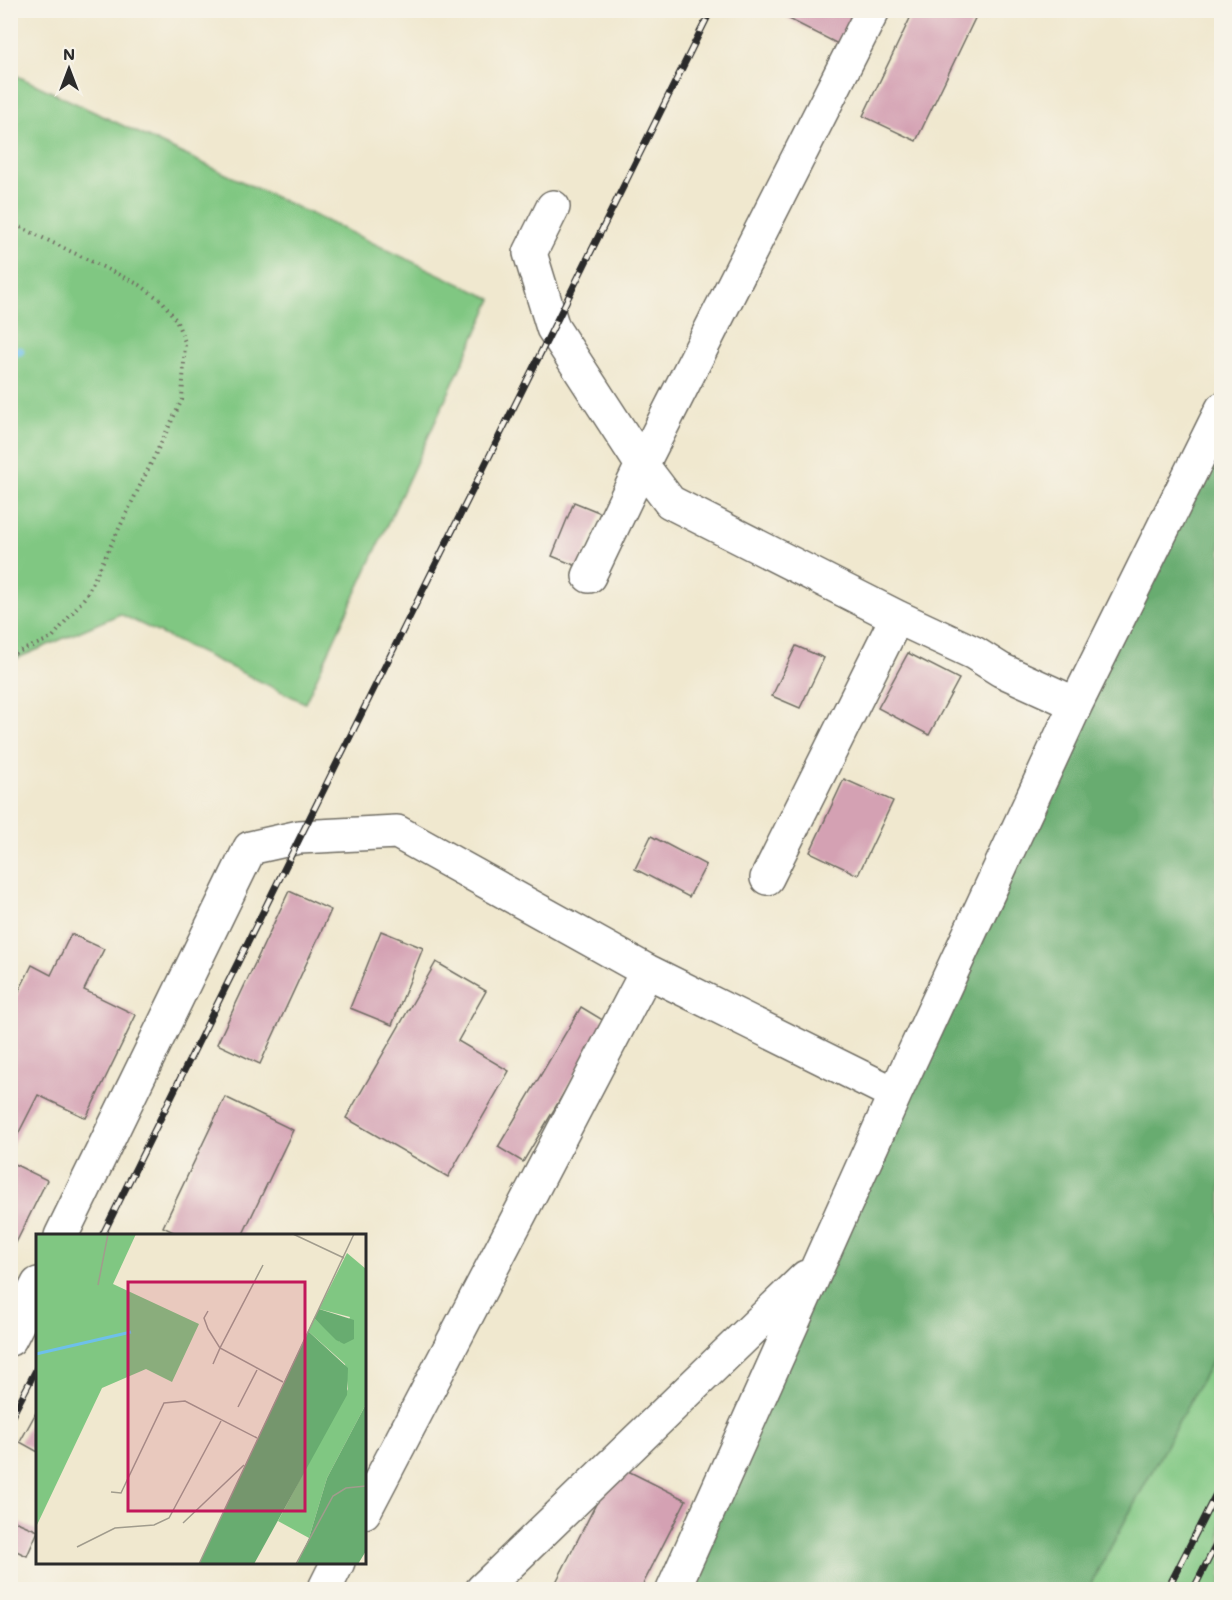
<svg xmlns="http://www.w3.org/2000/svg" width="1232" height="1600" viewBox="0 0 1232 1600" font-family="Mali,sans-serif">
  <style>
    .green { fill: #80c782; stroke: #567956; stroke-width: 1.5 }
    .forest { fill: #68ac70; stroke: #4a6c4e; stroke-width: 1.5 }
    .lines { fill: none; stroke-linecap: round; stroke-linejoin: round }
    .stream { stroke: #6ec0ea; stroke-width: 9 }
    .building { fill: #d4a1b3 }
    .minor-casing { stroke: #706d64; stroke-width: 36 }
    .path { stroke: #706d64; stroke-width: 4; stroke-dasharray: 1.5 4.5; stroke-linecap: butt }
    .minor { stroke: #fff; stroke-width: 33 }
    .rail-casing { stroke: #2b2b2b; stroke-width: 7 }
    .rail { stroke: #f7f3e8; stroke-width: 4.5; stroke-dasharray: 14; stroke-linecap: butt }
    .inset-river { fill: none; stroke: #6ec0ea; stroke-width: 3 }
    .inset-road { fill: none; stroke: #a19c8d; stroke-width: 1.5 }
    .view { fill: #c2185b; fill-opacity: 0.15; stroke: #c2185b; stroke-width: 3 }
    .inset-edge { fill: none; stroke: #2b2b2b; stroke-width: 3 }
  </style>
  <rect width="100%" height="100%" fill="#f7f3e8"/>
  <filter id="ink" filterUnits="userSpaceOnUse"><feTurbulence type="fractalNoise" baseFrequency=".0167" numOctaves="2"/><feDisplacementMap in="SourceGraphic" scale="12" xChannelSelector="R" yChannelSelector="G"/><feConvolveMatrix kernelMatrix="1 2 1 2 8 2 1 2 1" color-interpolation-filters="sRGB"/></filter>
  <filter id="wash" filterUnits="userSpaceOnUse"><feTurbulence type="fractalNoise" baseFrequency=".008" numOctaves="4" result="noise"/><feDisplacementMap in="SourceGraphic" scale="24" xChannelSelector="R" yChannelSelector="G"/><feGaussianBlur stdDeviation="1.35" result="paint"/><feColorMatrix in="noise" values="0 0 0 0 0 0 0 0 0 0 0 0 0 0 0 0 0 1.4 0 .05"/><feComposite in="paint" operator="in"/></filter>
  <g filter="url(#wash)">
    <rect width="100%" height="100%" fill="#f0e8cf"/>
    <path class="green" d="M11,73L492,299L305,703L120,614L11,661Z
      M1221,1344V1589H1088Z"/>
    <path class="forest" d="M1221,409V1344L1088,1589L673,1590Z"/>
    <g class="lines">
      <path class="stream" d="M10,353L20,351"/>
    </g>
    <g id="blocks">
      <path class="building" d="M791,10H860L842,46L787,18Z
        M914,10H979L916,141L863,116Z
        M574,502L601,513L579,567L552,556Z
        M796,646L824,658L800,708L772,696Z
        M908,653L959,679L929,735L878,708Z
        M844,779L893,801L858,875L810,852Z
        M651,836L706,865L689,897L635,869Z
        M289,891L331,910L260,1064L217,1044Z
        M381,931L423,948L392,1025L350,1008Z
        M71,934L104,949L84,990L136,1015L86,1118L38,1095L10,1150V1009L32,965L51,975Z
        M436,962L486,991L458,1041L509,1071L448,1177L346,1118Z
        M581,1007L606,1022L523,1162L498,1147Z
        M225,1097L293,1130L242,1236H181L163,1227Z
        M10,1162L47,1180L10,1255Z
        M38,1409V1452L20,1442Z
        M616,1465L686,1500L640,1590H552Z
        M10,1519L38,1531L27,1556L10,1548Z"/>
    </g>
  </g>
  <g filter="url(#ink)">
    <use href="#blocks" fill-opacity="0" stroke="#706d64" stroke-width="1.5"/>
    <g class="lines">
      <defs>
        <path id="minor" d="M873,10L642,465L670,502L897,617L974,653L1001,670L1076,704
          M553,207L530,253L553,328L642,465L589,576
          M767,878L897,617
          M61,1236L250,848L299,837L397,832L647,971L895,1094
          M10,1339L38,1284
          M364,1512L647,971
          M324,1590L338,1562
          M482,1590L806,1277
          M673,1590L895,1094L1076,704L1222,409"/>
      </defs>
      <use href="#minor" class="minor-casing"/>
      <path class="path" d="M10,222L140,285L163,302L176,320L185,342L182,400L86,596L52,638L10,655"/>
      <use href="#minor" class="minor"/>
      <defs>
        <path id="rail" d="M102,1236L711,10
          M10,1420L38,1366
          M1167,1590L1222,1482
          M1193,1590L1222,1533"/>
      </defs>
      <use href="#rail" class="rail-casing"/>
      <use href="#rail" class="rail"/>
    </g>
  </g>
  <g transform="translate(36 1234)">
    <rect width="330" height="330" fill="#f0e8cf"/>
    <path d="M0,0H100L77,50L163,90L136,148L110,135L66,154L0,293ZM311,19L330,35V170L291,244L273,304L242,287L312,155L309,130L272,97L278,84L304,108L314,83L283,75Z" fill="#80c782"/>
    <path d="M283,75L318,86V105L308,110L300,106L278,84ZM272,97L312,134L311,161L218,330H163ZM330,170V317L322,330H261L273,304L291,244Z" fill="#68ac70"/>
    <path class="inset-river" d="M0,120L95,98"/>
    <path class="inset-road" d="M257,0L308,24M227,31L184,114L247,148M62,51L72,0M172,77L168,84L172,95L184,114L177,130M202,173L221,136M75,258L85,259L128,169L149,167L221,204M147,289L208,231M41,313L79,294L118,291L133,284L185,187M163,330L318,0M260,330L297,262L310,254L330,252"/>
    <path class="view" d="M92,48H269V277H92Z"/>
    <rect width="330" height="330" class="inset-edge"/>
  </g>
  <rect width="1232" height="1600" fill="none" stroke="#f7f3e8" stroke-width="36"/>
  <g transform="translate(69 69)" stroke="#f7f3e8" stroke-width="4.5" paint-order="stroke">
  <path d="M0-4.5L10 22L0 15L-10 22Z" fill="#2b2b2b"/>
  <text y="-9" font-size="16" font-weight="bold" text-anchor="middle" fill="#2b2b2b">N</text>
  </g>
</svg>
